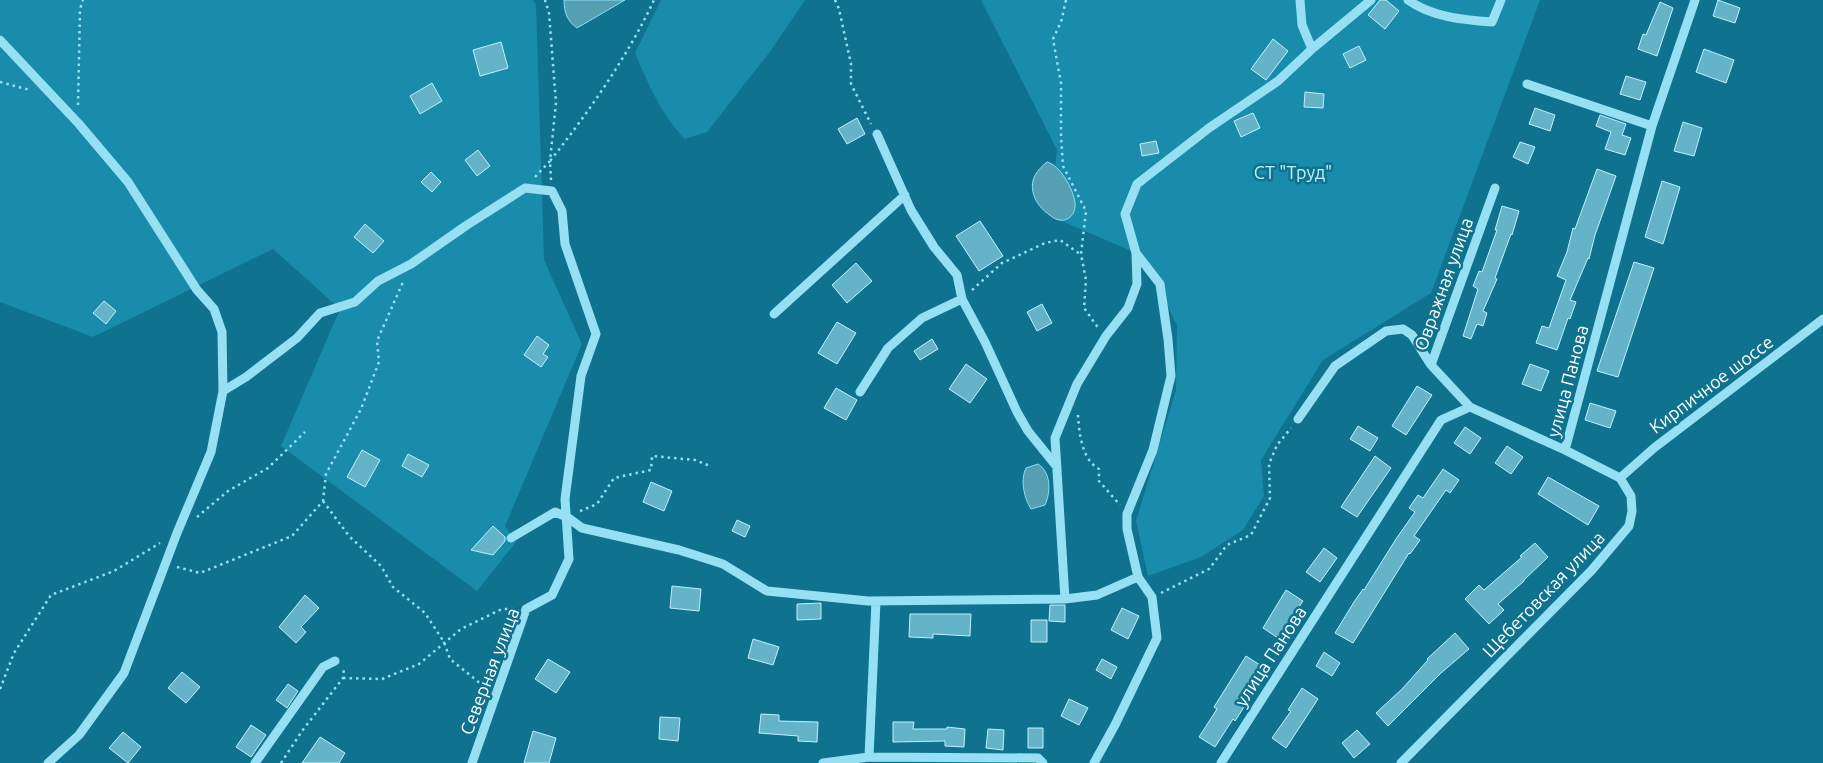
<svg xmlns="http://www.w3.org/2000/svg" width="1823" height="763" viewBox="0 0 1823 763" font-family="Ubuntu,sans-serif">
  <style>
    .green { fill: #198cab }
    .water { fill: #579fb3; stroke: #88e1f7 }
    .building { fill: #65b3c8; stroke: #bff1fe }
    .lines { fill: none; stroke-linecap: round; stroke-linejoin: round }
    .path { stroke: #97e0f3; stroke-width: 2.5; stroke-dasharray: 2.5 4; stroke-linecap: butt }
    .minor { stroke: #97e0f3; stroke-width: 9 }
    .labels { text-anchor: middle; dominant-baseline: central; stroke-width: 5; stroke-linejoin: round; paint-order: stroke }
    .park-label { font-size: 18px; fill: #bff1fe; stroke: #0f728e }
    .street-label { font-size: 18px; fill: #fff; stroke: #0f728e }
  </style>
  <rect width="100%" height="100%" fill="#0f728e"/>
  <path class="green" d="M0,0H533L536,5L544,260L582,344L505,526L516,542L477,591L281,446L340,309L273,249L93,337L0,302Z
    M661,0H805L769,53L707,132L685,139C661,114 648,84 635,53Z
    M981,0H1540L1431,293L1323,360L1261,460L1264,496L1243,530L1201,557L1148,576L1136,521L1176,390L1177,326L1145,257L1050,216L1057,150Z"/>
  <path class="water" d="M564,0H625L577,28C567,21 564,12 564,0Z
    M1047,162C1060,165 1073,189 1075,202C1077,217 1063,226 1051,216C1042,210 1035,202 1033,192C1030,179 1037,170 1047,162Z
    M1038,464C1051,472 1051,492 1045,505L1031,509C1024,498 1020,480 1026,468Z"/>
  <path class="building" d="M1380,0H1386L1399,11L1385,29L1368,15Z
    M1718,0L1740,8L1735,23L1713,16Z
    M1660,2L1673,8L1657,56L1638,49L1643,34L1646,35Z
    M1273,39L1288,51L1266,80L1251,69Z
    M501,42L508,68L480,76L473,50Z
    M1359,46L1366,60L1350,68L1343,54Z
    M1704,49L1734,60L1726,83L1696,72Z
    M1626,76L1646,82L1640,100L1620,94Z
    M432,83L442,101L420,114L410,96Z
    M1305,92L1324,94L1323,108L1304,107Z
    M1535,108L1555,115L1550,131L1529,124Z
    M1253,113L1260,128L1241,137L1234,121Z
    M1600,115L1626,124L1622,135L1631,138L1625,155L1605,149L1611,132L1596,126Z
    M857,118L865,134L847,144L838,129Z
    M1683,122L1702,128L1694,156L1674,151Z
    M1156,141L1159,153L1142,156L1140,144Z
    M1520,142L1535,147L1528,164L1513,157Z
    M478,150L490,166L477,176L465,160Z
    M1597,169L1616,176L1595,235L1589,259L1588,258L1570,300L1576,302L1570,319L1568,318L1557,350L1536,343L1542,326L1549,328L1566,280L1557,276L1567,252L1573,228L1575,229Z
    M431,172L441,182L432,192L421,182Z
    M1662,181L1680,187L1663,244L1645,237Z
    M1502,206L1519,211L1512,235L1511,234L1495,278L1497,279L1483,311L1487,313L1483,326L1477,324L1471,339L1463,336L1478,289L1473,286L1479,271L1482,272L1497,230H1495Z
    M980,221L1003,256L979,271L956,236Z
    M365,224L384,241L373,253L354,237Z
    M1634,262L1654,268L1618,377L1597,371Z
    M856,263L872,281L847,303L832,285Z
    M104,301L116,311L106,324L93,313Z
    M1042,304L1052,323L1037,331L1027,312Z
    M837,322L856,333L837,364L818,353Z
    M537,336L549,345L543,354L548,357L541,367L524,355Z
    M932,339L938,349L920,360L914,351Z
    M966,364L987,379L970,403L949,389Z
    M1530,364L1549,371L1541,391L1522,384Z
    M1417,386L1432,395L1406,435L1392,426Z
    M836,388L857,400L846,420L824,408Z
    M1590,403L1616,411L1610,428L1585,420Z
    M1358,426L1378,438L1370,451L1350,439Z
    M1465,427L1481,438L1470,454L1454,443Z
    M1507,446L1523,457L1511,474L1495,463Z
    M362,450L380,460L365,487L347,477Z
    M408,454L429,465L422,477L402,466Z
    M1375,456L1391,468L1357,517L1341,507Z
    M1443,469L1459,480L1450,493L1446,490L1414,536L1420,540L1410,554L1409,553L1353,643L1335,633L1354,602L1363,589L1364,590L1396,539L1415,512L1409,508L1418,495L1423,498Z
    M1548,477L1599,506L1588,525L1538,494Z
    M651,482L672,491L664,511L643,502Z
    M737,520L750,526L745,537L732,531Z
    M493,526L505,537V541L493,555L471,550Z
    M1535,543L1548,557L1524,580V581L1498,604L1504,610L1489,624L1465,599L1479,585L1484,590L1522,557L1520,556Z
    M1324,548L1337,558L1320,582L1306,572Z
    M672,586L701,589L699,611L670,608Z
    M1286,590L1303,601L1278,638L1263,628Z
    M305,595L319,608L301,627L306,632L296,643L279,627Z
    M821,603V619L797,620V604Z
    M1050,605H1065V622L1049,621Z
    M1122,608L1139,616L1128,639L1111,630Z
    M910,614H971L970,636L933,634V638L909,637Z
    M1031,620H1047V642H1031Z
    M1455,633L1469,649L1441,673L1388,726L1376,713L1402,689L1428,660L1427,659Z
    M753,639L779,647L773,665L748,658Z
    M1324,652L1340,663L1332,676L1316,666Z
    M1246,656L1268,670L1235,721L1233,719L1215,747L1199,737L1217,709L1214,707Z
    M548,659L570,672L556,693L535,679Z
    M1102,659L1117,667L1111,679L1096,670Z
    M182,672L200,687L186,703L168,688Z
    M288,684L298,691L287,708L276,700Z
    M1302,688L1318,699L1286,748L1272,738L1291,711L1288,710Z
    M1069,699L1088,708L1079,725L1061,716Z
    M761,714L779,715V721L818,722L817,742L798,741V736L759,733Z
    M660,717L680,718L678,741L659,739Z
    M893,722H914L913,729H947V727L965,729L964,747L945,746V741L893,742Z
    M251,725L266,735L251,757L236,747Z
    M1028,728H1043V748H1028Z
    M988,729L1004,730L1003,750L986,748Z
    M1357,730L1370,744L1354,758L1342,743Z
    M533,731L556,738L549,763H524Z
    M123,732L141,747L128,763L109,748Z
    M320,737L345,753L339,763H302Z"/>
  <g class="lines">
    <path class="path" d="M835,0L839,9L851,64V84L871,124
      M1066,0L1061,22L1053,39L1061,83V136L1063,166L1086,211L1081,254L1086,280L1084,308L1099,329
      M0,82L30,90
      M78,105L80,9L83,0
      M535,177L550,161L556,103L549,13L545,0
      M551,180L550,161C588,113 628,56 654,0
      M972,290L1002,263L1045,243L1060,240L1080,254
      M1078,415C1079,433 1082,460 1099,469V481L1120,505
      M323,501L349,536L381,566L393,587L425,613L444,642L450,659L486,688
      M580,511L597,504L614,478L651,470L652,456L695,460L710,466
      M197,517L228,491L268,468L305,432
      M177,567L200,573L292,536L323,501L326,474L361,409L379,362L377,341L403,282
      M1161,593L1209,569L1227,545L1251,535L1270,498L1269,464L1277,445L1291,428
      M343,678L382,679L419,664L461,629L502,609H515
      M0,689L14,653L51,595L114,571L160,543
      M281,763L302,731L343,678L344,668"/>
    <path class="minor" d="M1408,0C1432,17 1463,20 1492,22L1501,0
      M0,40L79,124L128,182L197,290L214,309L222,332L223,391L211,452L177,533L124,673L79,735L48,763
      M1312,49L1371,0
      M1527,84L1652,126
      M877,134L911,210L934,247L957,275L962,299L985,342L1017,412L1028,431L1057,467
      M774,314L905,195
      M223,391L246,377L297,338L320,313L355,302L378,281L411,264L467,225L525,188L552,191L562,211L565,244L596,334L581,376L565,499L569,559L552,595L526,609L472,763
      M860,392L888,348L922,318L962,299
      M1470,407L1431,365L1495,188
      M1298,419L1335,366L1386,331L1403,329L1412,335L1431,365
      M1620,478L1654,448L1823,319
      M511,538L555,512L567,517L582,528L679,550L723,564L767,591L868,601L1065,599L1097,595L1138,577
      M1065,599L1055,438L1077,384L1106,336L1128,308L1137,284L1136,253
      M869,757L876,601
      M255,763L323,667L335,661
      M823,763L869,757L1038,758L1043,763
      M1094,763L1115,725L1157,638L1152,597L1138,577L1127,529V514L1153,450L1171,376L1168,339L1160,284L1136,253L1125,214L1137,184L1209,128L1278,81L1312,49L1302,25L1300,0
      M1221,763L1441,420L1470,407L1565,450L1652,126L1695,0
      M1401,763L1591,571L1629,526L1632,511L1631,496L1620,478L1565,450"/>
  </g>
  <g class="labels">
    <g class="park-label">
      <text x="1293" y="172">СТ "Труд"</text>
    </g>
    <g class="street-label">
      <text transform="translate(1443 284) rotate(-70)">Овражная улица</text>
      <text transform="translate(1567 381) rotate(-75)">улица Панова</text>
      <text transform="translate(1711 384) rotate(-37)">Кирпичное шоссе</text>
      <text transform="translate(1543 594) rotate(-46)">Щебетовская улица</text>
      <text transform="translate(1270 656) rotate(-57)">улица Панова</text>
      <text transform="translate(489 671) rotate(-69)">Северная улица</text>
    </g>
  </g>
</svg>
